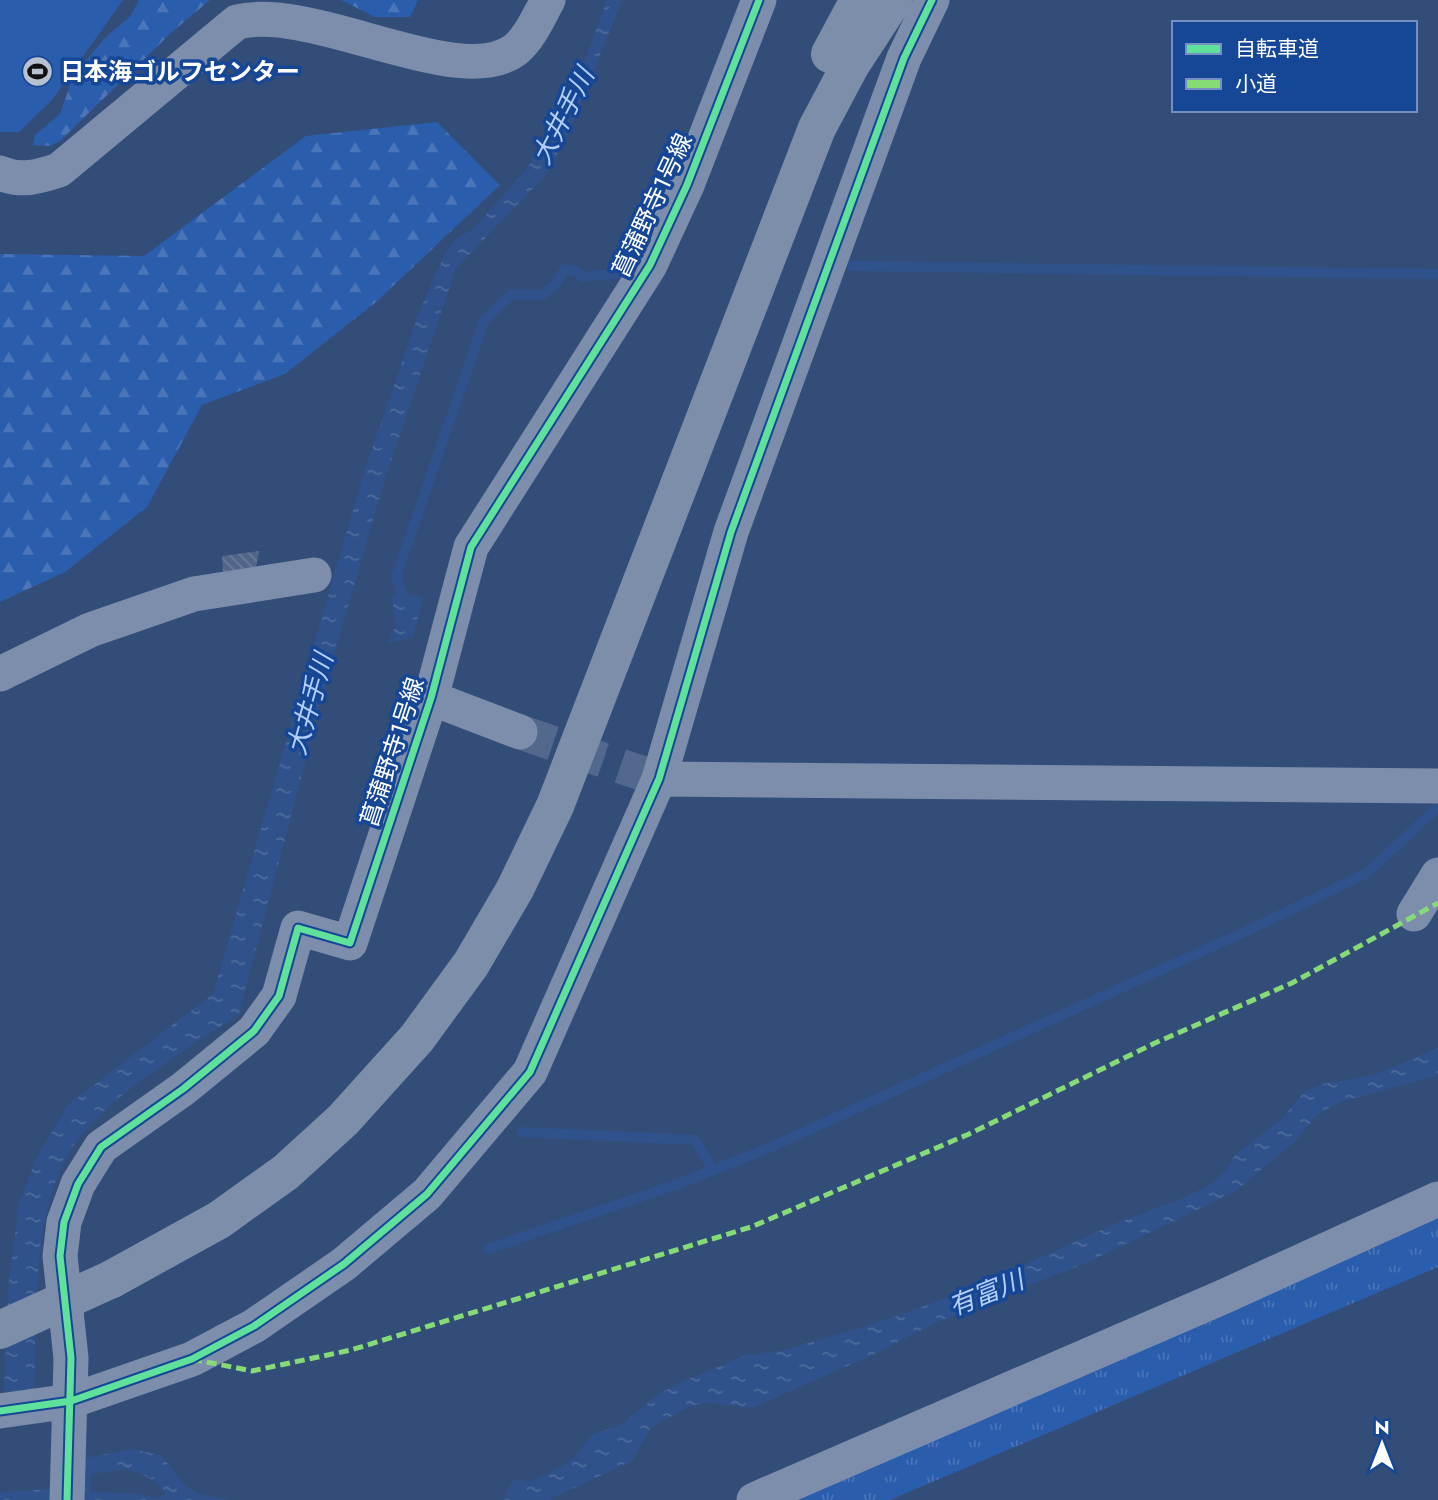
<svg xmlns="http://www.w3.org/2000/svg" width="1438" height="1500" viewBox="0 0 1438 1500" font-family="Jost,'Noto Sans JP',sans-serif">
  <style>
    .grass { fill: url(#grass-tufts) }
    .forest { fill: url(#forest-firs) }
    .garden { fill: #2a5dac }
    .water { fill: url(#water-ripples); fill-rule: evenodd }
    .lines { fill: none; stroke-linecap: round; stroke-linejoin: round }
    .stream { stroke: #2f528c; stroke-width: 10 }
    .building { fill: url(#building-back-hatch) }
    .minor-tunnel { stroke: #52688d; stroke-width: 35; stroke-dasharray: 35 18; stroke-linecap: butt }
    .minor { stroke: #7c8eab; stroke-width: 35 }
    .highway { stroke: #7d8eaa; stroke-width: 38 }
    .highway-bridge { stroke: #7d8eaa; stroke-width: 38 }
    .quiet { stroke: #86db77; stroke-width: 5; stroke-dasharray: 10 5; stroke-linecap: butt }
    .cycleway-casing { stroke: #164696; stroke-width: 11 }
    .cycleway { stroke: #60e19b; stroke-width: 7 }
    .labels { text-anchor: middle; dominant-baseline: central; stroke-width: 7; stroke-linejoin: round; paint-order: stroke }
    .poi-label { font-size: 24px; font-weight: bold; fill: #fff; stroke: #164696; text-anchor: start }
    .street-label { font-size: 24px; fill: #fff; stroke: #164696 }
    .water-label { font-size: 26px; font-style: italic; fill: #b3cff8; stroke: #164696 }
  </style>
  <defs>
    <pattern id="grass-tufts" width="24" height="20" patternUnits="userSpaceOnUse" patternTransform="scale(1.75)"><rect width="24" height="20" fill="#2a5dac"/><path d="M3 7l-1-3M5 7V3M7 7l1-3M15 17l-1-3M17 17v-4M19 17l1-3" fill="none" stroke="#4a75b8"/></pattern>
    <pattern id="forest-firs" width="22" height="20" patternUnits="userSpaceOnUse" patternTransform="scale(1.75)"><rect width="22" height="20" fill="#2a5dac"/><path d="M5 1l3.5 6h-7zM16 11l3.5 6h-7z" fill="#4a75b8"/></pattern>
    <pattern id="water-ripples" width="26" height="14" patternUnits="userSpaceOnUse" patternTransform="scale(1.75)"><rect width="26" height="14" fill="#2f528c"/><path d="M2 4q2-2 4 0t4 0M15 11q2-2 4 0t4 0" fill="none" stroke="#4e6c9d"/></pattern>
    <pattern id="building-back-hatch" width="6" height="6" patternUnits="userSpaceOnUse" patternTransform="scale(1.75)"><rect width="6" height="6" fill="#506588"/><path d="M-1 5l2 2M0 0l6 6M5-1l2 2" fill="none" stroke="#6a7c9a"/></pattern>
  </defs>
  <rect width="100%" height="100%" fill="#334d79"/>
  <path class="grass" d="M1438,1208V1267L890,1500H774Z"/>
  <path class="forest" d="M139,0H210L172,32L60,141L50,146L33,145L35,135L60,114L74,74L108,35L130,17Z
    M341,0H418L410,17H375Z
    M437,122L500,185L376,302L285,374L202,405L147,507L65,572L0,602V254L144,256L306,136Z"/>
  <path class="garden" d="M0,0H123L52,100L19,132H0Z"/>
  <path class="water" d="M607,0H622L570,130L546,175L456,268L383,485L325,686L239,1014C189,1048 101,1100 70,1151C31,1215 37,1318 34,1391H4L9,1280L19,1204L36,1159L68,1105L213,994L363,476L418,315L446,251L456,239L472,230L526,170L572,95Z
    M398,592L423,598L413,637L389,643L396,624L392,599Z
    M1438,1048V1075L1340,1102L1318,1114L1294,1142L1234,1192L1088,1262L937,1322L870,1356L752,1408L706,1402L689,1407L651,1427L632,1461L548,1500H503L513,1480L532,1481L559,1468L575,1457L592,1435L623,1424L658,1394L682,1382L744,1356L785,1350L886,1320L966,1291L1117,1223L1181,1199L1210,1185L1226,1171L1235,1155L1283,1118L1305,1091L1323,1084L1374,1075Z
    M132,1449L160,1455C190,1487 178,1491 228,1500H0V1492L54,1489L85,1458ZM125,1469C138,1471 160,1481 166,1494L160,1499L141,1494L90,1492L91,1474Z"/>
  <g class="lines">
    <path class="stream" d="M851,266L1438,274
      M405,602L396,577L484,321L512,294L542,295L555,285L565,269L576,271L583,277L620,273L626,275
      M522,1132L695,1140L712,1168
      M488,1249L678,1184L769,1148L1251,929L1367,873L1436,809"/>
  </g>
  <path class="building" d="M259,551L256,567L223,572L222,556Z"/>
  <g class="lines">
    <path class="minor-tunnel" d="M520,732L659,779"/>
    <path class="minor" d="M0,173C21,182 38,177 59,170L237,22C314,3 459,92 515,50C530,38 539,16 548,0
      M0,674L90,630L194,594L314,575
      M431,698L520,732
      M659,779L1438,786
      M1414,914L1438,875
      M0,1411L71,1401L192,1359L254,1326L344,1264L427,1194L530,1072L659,779L731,532L904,58L932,0
      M67,1500L71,1358L60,1256L64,1222L78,1184L101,1147L183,1089L254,1031L279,996L298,928L350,943L431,698L471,547L650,265L687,185L759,0
      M754,1500L1225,1296L1438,1199"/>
    <path class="highway" d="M830,54L859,0
      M112,1279L219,1220L286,1172L343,1120L417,1038L471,964L515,889L555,806L817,128L850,66L893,0"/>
    <path class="highway-bridge" d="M0,1330L112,1279"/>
    <path class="quiet" d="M192,1359L252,1371L351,1350L751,1227L969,1134L1155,1043L1292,983L1438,903"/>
    <defs>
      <path id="cycleway" d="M0,1411L71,1401L192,1359L254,1326L344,1264L427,1194L530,1072L659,779L731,532L904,58L932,0
        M67,1500L71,1358L60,1256L64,1222L78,1184L101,1147L183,1089L254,1031L279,996L298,928L350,943L431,698L471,547L650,265L687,185L759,0"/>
    </defs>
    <use href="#cycleway" class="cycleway-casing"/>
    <use href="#cycleway" class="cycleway"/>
  </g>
  <defs>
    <symbol id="stadium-disc" viewBox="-11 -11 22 22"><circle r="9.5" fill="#b8c1d0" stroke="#164696"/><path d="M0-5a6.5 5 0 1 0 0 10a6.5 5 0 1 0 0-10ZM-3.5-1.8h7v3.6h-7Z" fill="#111"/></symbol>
  </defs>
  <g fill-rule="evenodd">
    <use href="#stadium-disc" x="20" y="54" width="35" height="35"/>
  </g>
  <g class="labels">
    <g class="poi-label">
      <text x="60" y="71">日本海ゴルフセンター</text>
    </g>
    <g class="street-label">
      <text transform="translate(652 205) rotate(-65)">菖蒲野寺1号線</text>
      <text transform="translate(392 752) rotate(-72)">菖蒲野寺1号線</text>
    </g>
    <g class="water-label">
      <text transform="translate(563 116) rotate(-63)">大井手川</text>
      <text transform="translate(310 704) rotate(-74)">大井手川</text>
      <text transform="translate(986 1293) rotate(-22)">有富川</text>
    </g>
  </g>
  <rect x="1172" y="21" width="245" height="91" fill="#164696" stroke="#7390c0" stroke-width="2"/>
  <rect x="1186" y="44" width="35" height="10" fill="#60e19b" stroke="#7390c0" stroke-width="2"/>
  <text x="1235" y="56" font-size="21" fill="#ffffff">自転車道</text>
  <rect x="1186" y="79" width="35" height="10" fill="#86db77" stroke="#7390c0" stroke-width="2"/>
  <text x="1235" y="91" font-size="21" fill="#ffffff">小道</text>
  <g transform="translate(1382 1444)" stroke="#164696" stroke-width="5" paint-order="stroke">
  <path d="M0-5L12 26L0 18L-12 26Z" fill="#ffffff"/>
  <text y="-10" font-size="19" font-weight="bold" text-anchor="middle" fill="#ffffff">N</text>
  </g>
</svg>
